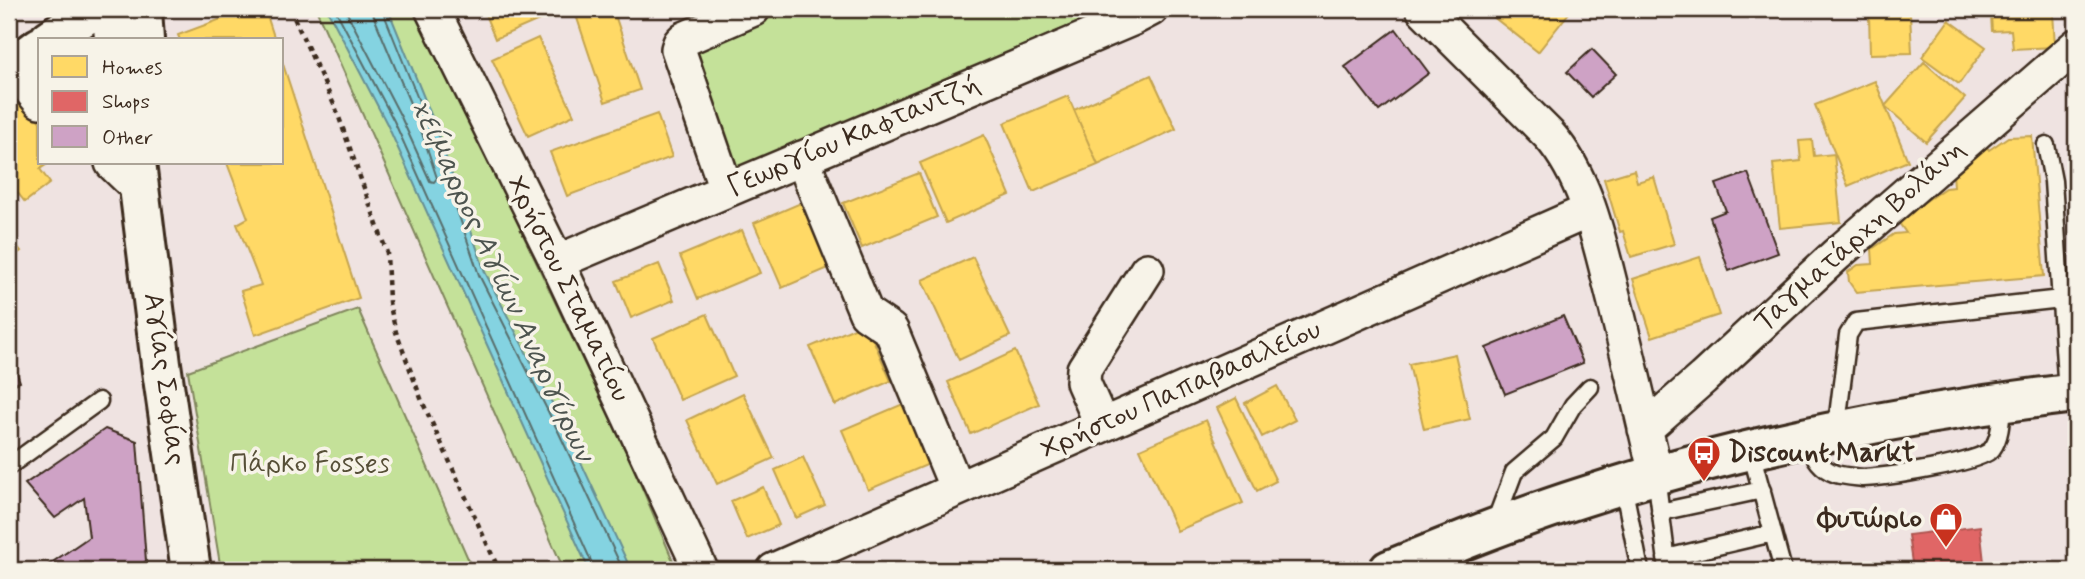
<svg xmlns="http://www.w3.org/2000/svg" width="2085" height="579" viewBox="0 0 2085 579" font-family="Mynerve,sans-serif">
  <style>
    .green { fill: #c4e199; stroke: #80865c; stroke-width: 2 }
    .water { fill: #84d3e1; stroke: #678f93; stroke-width: 2 }
    .homes { fill: #ffd966; stroke: #c4a450; stroke-width: 2 }
    .shops { fill: #e06666; stroke: #ae5450; stroke-width: 2 }
    .lines { fill: none; stroke-linecap: round; stroke-linejoin: round }
    .shore { stroke: #586e6c; stroke-width: 2 }
    .building { fill: #cea2c5; stroke: #3b2a1e; stroke-width: 2 }
    .lane-casing { stroke: #3b2a1e; stroke-width: 21 }
    .street-casing { stroke: #3b2a1e; stroke-width: 38 }
    .secondary-casing { stroke: #3b2a1e; stroke-width: 44 }
    .path { stroke: #3b2a1e; stroke-width: 4.5; stroke-dasharray: 5 5; stroke-linecap: butt }
    .lane { stroke: #f7f3e8; stroke-width: 16 }
    .street { stroke: #f7f3e8; stroke-width: 33 }
    .secondary { stroke: #f7f3e8; stroke-width: 38 }
    .labels { text-anchor: middle; dominant-baseline: central; stroke-width: 7; stroke-linejoin: round; paint-order: stroke }
    .street-label { font-size: 28px; fill: #3b2a1e; stroke: #f7f3e8 }
    .poi-label { font-size: 28px; font-weight: bold; fill: #3b2a1e; stroke: #f7f3e8; text-anchor: start }
    .park-label { font-size: 28px; fill: #564f37; stroke: #f7f3e8 }
    .water-label { font-size: 30px; font-style: italic; fill: #4d544f; stroke: #f7f3e8 }
  </style>
  <rect width="100%" height="100%" fill="#efe3e1"/>
  <filter id="ink" filterUnits="userSpaceOnUse"><feTurbulence type="fractalNoise" baseFrequency=".0143" numOctaves="2"/><feDisplacementMap in="SourceGraphic" scale="14" xChannelSelector="R" yChannelSelector="G"/><feConvolveMatrix kernelMatrix="1 2 1 2 8 2 1 2 1" color-interpolation-filters="sRGB"/></filter>
  <g filter="url(#ink)">
    <path class="green" d="M316,9H416L631,462L677,570H564Z
      M777,9H1096L1093,16L730,171L686,48Z
      M358,309L473,570H221L188,371Z"/>
    <path class="water" d="M327,9H388L434,122L485,272L566,430L631,570H589L387,124Z"/>
    <path class="homes" d="M248,9H265L275,40H180L178,35Z
      M490,9H542L546,17L495,39L484,12Z
      M574,9H613L640,90L605,102Z
      M1489,9H1572L1538,52L1487,12Z
      M2053,11L2055,47L2013,49L2011,30L1992,31L1991,15Z
      M1910,13L1912,53L1870,54L1869,14Z
      M1949,20L1986,47L1959,84L1922,57Z
      M538,38L574,115L528,136L492,59Z
      M282,61L359,298L255,335L241,291L261,285L237,224L248,218L227,163H282Z
      M1924,62L1965,98L1926,142L1885,106Z
      M1151,75L1176,129L1098,165L1074,110Z
      M1875,81L1908,161L1848,186L1815,105Z
      M17,91L40,122V163H49L40,169L50,183L25,202L13,187L9,191V97Z
      M1068,96L1098,165L1033,192L1004,123Z
      M657,114L672,157L567,196L550,152Z
      M984,135L1010,195L946,223L920,163Z
      M2032,136L2044,276L1856,292L1849,282L1848,272L1858,265L1873,264L1872,249L1894,234L1906,233L1890,210L1909,196L1917,207L1945,188L1954,187L1952,159L1981,139L1989,150L2008,137Z
      M1812,140L1814,156L1834,154L1841,222L1780,228L1773,164L1801,161L1799,141Z
      M1634,170L1637,182L1654,177L1674,244L1631,257L1623,231L1620,232L1604,179Z
      M919,173L937,217L862,248L843,203Z
      M810,199L838,264L782,288L754,223Z
      M742,230L760,273L698,299L680,256Z
      M9,236L21,251L9,260Z
      M973,257L1010,336L959,360L922,280Z
      M1700,257L1719,315L1652,337L1633,279Z
      M659,264L674,300L631,318L616,281Z
      M707,314L734,376L680,400L653,338Z
      M866,323L891,381L835,405L810,347Z
      M1015,351L1039,404L971,434L948,382Z
      M1455,354L1470,419L1424,429L1409,364Z
      M1277,386L1295,420L1262,437L1245,403Z
      M743,393L774,458L717,484L687,420Z
      M1236,398L1276,481L1257,491L1217,408Z
      M910,401L936,461L868,490L842,430Z
      M1206,420L1243,503L1177,531L1140,449Z
      M803,457L825,505L796,518L775,470Z
      M763,487L779,525L747,539L731,501Z"/>
    <path class="shops" d="M1980,526L1984,562L1913,570L1908,535Z"/>
    <g class="lines">
      <path class="shore" d="M335,9L394,121L595,570
        M345,9L401,117L430,181L434,182L437,178L420,127L374,17L373,9
        M382,9L428,124L479,275L559,433L623,570"/>
    </g>
    <path class="building" d="M1396,29L1429,73L1379,111L1345,67Z
      M1592,49L1616,74L1591,97L1567,72Z
      M1748,173L1778,253L1729,271L1710,217L1726,211L1716,184Z
      M1563,316L1583,363L1505,394L1486,348Z
      M11,357L20,382L9,386V358Z
      M105,429L137,441L146,561L135,570H41L89,537L84,498L55,518L25,484Z"/>
    <g class="lines">
      <defs>
        <path id="lane" d="M2046,145L2053,181L2067,393
          M1836,432L1848,335L1856,322L2061,299
          M1805,438C1813,453 1818,468 1836,474C1843,476 1854,477 1862,478C1882,478 1982,463 1992,449C2001,437 2001,418 2002,403
          M1751,452L1783,570
          M9,466L99,401
          M1656,475L1668,570
          M1623,485L1640,570
          M1660,512L1762,490
          M1494,525L1514,472L1554,438L1573,405L1590,387
          M1666,558L1773,533"/>
        <path id="street" d="M432,9L557,262L701,570
          M1423,9L1549,135C1589,181 1600,246 1615,303C1629,360 1643,418 1656,475
          M9,52L29,88L40,101
          M802,158L866,313L891,330L957,489
          M112,163L138,188
          M726,189L678,49L680,43L684,39L753,9
          M557,262L1134,18L1151,9
          M1102,425L1083,382L1084,369L1147,270
          M1645,429L1703,378L1837,254L2076,46
          M774,570L1588,211"/>
        <path id="secondary" d="M112,9L114,40
          M142,9L144,40
          M49,40L94,9
          M9,70L40,47
          M136,163L161,364L191,570
          M1389,570C1453,544 1517,518 1583,497C1739,446 1913,412 2076,393"/>
      </defs>
      <use href="#lane" class="lane-casing"/>
      <use href="#street" class="street-casing"/>
      <use href="#secondary" class="secondary-casing"/>
      <path class="path" d="M290,9L336,109L387,253L389,302L396,332L422,401L499,570"/>
      <use href="#lane" class="lane"/>
      <use href="#street" class="street"/>
      <use href="#secondary" class="secondary"/>
    </g>
  </g>
  <defs>
    <symbol id="bus-pin" viewBox="-11 -11 22 30"><path d="M0 17L-7.5 6A9.5 9.5 0 1 1 7.5 6Z" fill="#c8321e" stroke="#f7f3e8"/><path d="M-5-6H5V4H4V6H2V4H-2V6H-4V4H-5ZM-3.5-4V0h7V-4ZM-3.5 1.2v1.5H-2V1.2ZM2 1.2v1.5H3.5V1.2Z" fill="#fff"/></symbol>
    <symbol id="shop-pin" viewBox="-11 -11 22 30"><path d="M0 17L-7.5 6A9.5 9.5 0 1 1 7.5 6Z" fill="#c8321e" stroke="#f7f3e8"/><path d="M-5-2.5h2.3a2.7 3.5 0 0 1 5.4 0H5L5.5 6h-11ZM-1.5-2.5h3a1.5 2.3 0 0 0-3 0Z" fill="#fff"/></symbol>
  </defs>
  <g fill-rule="evenodd">
    <use href="#bus-pin" x="1685" y="434" width="38" height="52"/>
    <use href="#shop-pin" x="1927" y="500" width="38" height="52"/>
  </g>
  <g class="labels">
    <g class="street-label">
      <text transform="translate(854 136) rotate(-23)">Γεωργίου Καφταντζή</text>
      <text transform="translate(1860 236) rotate(-42)">Ταγματάρχη Βολάνη</text>
      <text transform="translate(568 289) rotate(64)">Χρήστου Σταματίου</text>
      <text transform="translate(164 379) rotate(82)">Αγίας Σοφίας</text>
      <text transform="translate(1181 390) rotate(-24)">Χρήστου Παπαβασιλείου</text>
    </g>
    <g class="poi-label">
      <text x="1728" y="453">Discount Markt</text>
      <text x="1922" y="519" text-anchor="end">Φυτώριο</text>
    </g>
    <g class="park-label">
      <text x="310" y="464">Πάρκο Fosses</text>
    </g>
    <g class="water-label">
      <text transform="translate(502 280) rotate(65)">χείμαρρος Αγίων Αναργύρων</text>
    </g>
  </g>
  <rect width="2085" height="579" fill="none" stroke="#f7f3e8" stroke-width="35"/>
  <rect x="18" y="18" width="2050" height="544" fill="none" stroke="#3b2a1e" stroke-width="2.5" filter="url(#ink)"/>
  <rect x="38" y="38" width="245" height="126" fill="#f7f3e8" stroke="#aca397" stroke-width="2"/>
  <rect x="52" y="56" width="35" height="21" fill="#ffd966" stroke="#aca397" stroke-width="2"/>
  <text x="102" y="74" font-size="21" fill="#3b2a1e">Homes</text>
  <rect x="52" y="91" width="35" height="21" fill="#e06666" stroke="#aca397" stroke-width="2"/>
  <text x="102" y="108" font-size="21" fill="#3b2a1e">Shops</text>
  <rect x="52" y="126" width="35" height="21" fill="#cea2c5" stroke="#aca397" stroke-width="2"/>
  <text x="102" y="144" font-size="21" fill="#3b2a1e">Other</text>
</svg>
